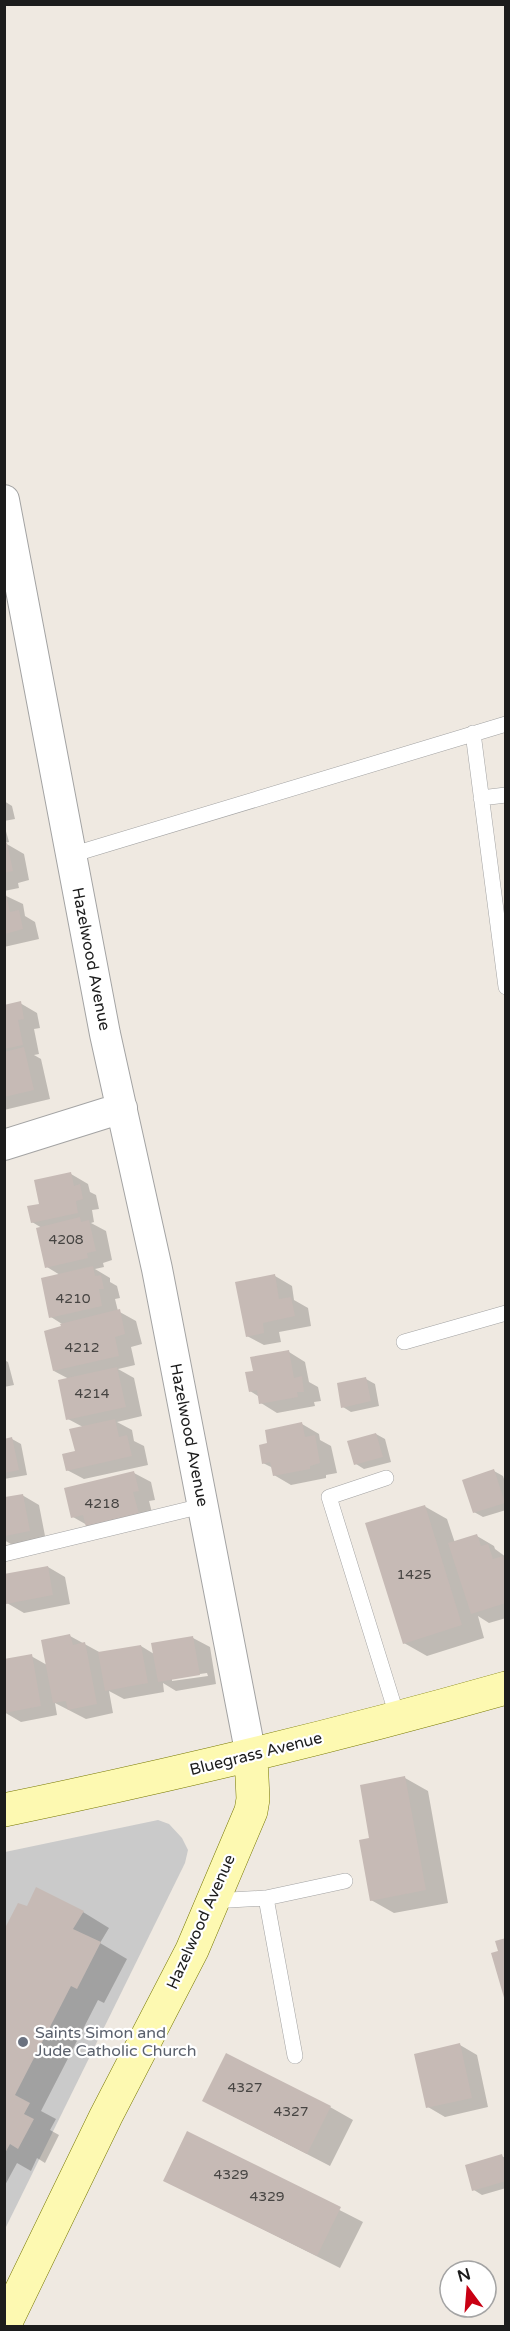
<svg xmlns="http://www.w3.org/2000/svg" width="510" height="2331" viewBox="0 0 510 2331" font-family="'Varela Round',sans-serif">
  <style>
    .religious { fill: #cacaca }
    .shadow { fill: #0003; fill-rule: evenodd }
    .building { fill: #c6bab5 }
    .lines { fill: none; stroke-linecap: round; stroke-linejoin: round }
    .lane-casing { stroke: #a3a3a3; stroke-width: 16 }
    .street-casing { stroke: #a3a3a3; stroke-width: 32 }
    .secondary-casing { stroke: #767700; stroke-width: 34 }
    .lane { stroke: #fff; stroke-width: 15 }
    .street { stroke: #fff; stroke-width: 30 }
    .secondary { stroke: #fdf9b1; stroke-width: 33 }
    .worship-dot { fill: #6b7280; stroke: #fff; stroke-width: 2 }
    .labels { text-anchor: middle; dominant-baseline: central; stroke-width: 4.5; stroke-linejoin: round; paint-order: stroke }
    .number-label { font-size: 14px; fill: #464442 }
    .street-label { font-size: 16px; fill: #1c1c1c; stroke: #fff }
    .worship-label { font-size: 16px; fill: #5b616d; stroke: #fff; text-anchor: start }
  </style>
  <rect width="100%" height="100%" fill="#efe9e1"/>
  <path class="religious" d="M158,1820L169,1824L182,1838L188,1850L185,1863L5,2229V1852Z"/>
  <path class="shadow" d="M4,801L12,806L15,819L4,821Z
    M4,824L9,842L5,843L24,854L29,880L18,883L19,888L4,891Z
    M4,895L23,904L25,916L35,922L39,939L4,947Z
    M20,1003L37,1013L40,1028L34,1029L39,1054L34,1055L41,1059L50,1099L4,1110V1006Z
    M71,1174L88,1184L90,1192L96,1195L99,1209L92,1210L94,1222L91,1223L106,1231L112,1260L103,1263L104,1267L95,1269L110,1278V1282L117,1286L120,1298L115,1299L118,1311L136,1321L142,1344L131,1347L135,1365L118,1369L134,1378L142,1416L117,1422L132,1430L134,1441L144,1446L148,1465L84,1479L67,1470L76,1452L83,1427L68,1419L69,1379L54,1371L63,1327L62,1324L51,1317L60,1275L47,1267L42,1228L32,1222L41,1205Z
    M275,1276L292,1286L294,1300L308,1308L311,1326L279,1332L281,1342L264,1345L247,1336Z
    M289,1352L305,1362L309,1382L318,1387L321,1401L314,1402L315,1406L277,1413L261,1403L258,1396L250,1391L255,1373Z
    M4,1360L8,1362L14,1385L4,1387Z
    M366,1379L375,1384L379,1406L351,1412L343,1407Z
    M302,1424L319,1434L320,1440L331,1446L337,1473L326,1475V1478L291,1485L274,1475L273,1468L263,1463L269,1445Z
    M376,1434L385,1439L391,1462L364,1469L356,1464Z
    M12,1439L21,1444L27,1475L4,1479V1441Z
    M494,1471L503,1476L506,1485V1510L483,1517L474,1512Z
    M134,1473L151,1482L155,1500L149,1501L155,1524L87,1525L73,1517Z
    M22,1495L39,1505L46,1541L16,1547L4,1540V1499Z
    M424,1506L447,1519L455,1543L477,1536L494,1546L495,1549L506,1557V1618L489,1623L478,1616L484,1638L427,1656L404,1643Z
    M48,1567L65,1577L70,1604L24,1613L7,1603L4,1575Z
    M70,1636L101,1653L141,1646L154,1654L193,1638L210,1647L216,1684L176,1691L163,1683L164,1692L124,1699L109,1691L113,1713L86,1719L55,1703L57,1715L21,1722L4,1712L31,1656L47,1665ZM207,1673L208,1676L172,1681V1678Z
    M405,1778L428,1791L448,1903L394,1913L371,1900V1840Z
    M27,1908L83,1912L109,1928L100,1943L127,1959L104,2003L98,2000L41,2111L56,2119L50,2130L59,2135L45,2163L37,2158L31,2171L17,2163L4,2187V1934Z
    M460,2045L477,2055L488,2107L445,2117L428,2107Z
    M204,2101L330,2107L353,2120L330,2166Z
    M188,2133L363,2222L340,2268L165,2180Z
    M501,2156L506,2158V2188L482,2195L474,2190Z"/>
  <path class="building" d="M4,843H7L13,871L4,873Z
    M5,890L10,912L19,910L23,929L5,934Z
    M21,1001L24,1019L18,1020L23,1045L4,1049V1005Z
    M24,1047L34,1090L4,1097V1052Z
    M71,1172L74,1186L80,1184L83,1199L76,1201L78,1213L31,1223L27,1206L39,1204L34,1180Z
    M80,1217L81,1222L89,1220L96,1251L87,1253L88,1258L45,1268L36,1228Z
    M93,1266L95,1276L101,1275L104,1289H99L102,1306L49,1318L41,1278Z
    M275,1274L279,1299L291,1297L295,1316L263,1323L264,1333L246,1337L235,1282Z
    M120,1309L125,1334L115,1337L119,1356L53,1371L44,1331L61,1326L60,1324Z
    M289,1350L294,1378L302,1376L304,1392H297L298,1397L259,1404L257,1390L249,1392L245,1372L253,1371L250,1357Z
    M117,1367L126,1407L66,1420L58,1380Z
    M366,1377L371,1401L341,1408L337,1383Z
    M115,1419L119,1437L127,1435L132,1456L66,1471L62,1454L75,1451L69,1429Z
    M302,1422L305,1437L315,1435L320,1463L310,1466V1469L273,1476L270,1462L262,1464L259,1445L267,1443L265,1430Z
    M376,1433L383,1457L354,1465L347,1441Z
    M12,1437L19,1470L4,1473V1439Z
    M494,1469L505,1503L473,1513L462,1480Z
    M134,1471L139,1491L133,1492L139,1514L86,1527L83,1515L71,1518L64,1488Z
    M23,1494L30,1531L5,1536V1497Z
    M425,1505L462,1625L403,1644L365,1523Z
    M477,1534L481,1546L488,1544L493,1559L503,1556L506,1564V1603L471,1614L448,1543Z
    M48,1566L53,1595L6,1604L4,1574Z
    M70,1634L73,1645L85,1642L97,1704L68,1710L66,1701L53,1703L41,1640Z
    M193,1636L200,1675L158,1682L151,1643Z
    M141,1645L148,1683L105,1691L98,1652Z
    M32,1654L41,1706L4,1713V1659Z
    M405,1776L426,1890L370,1901L359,1840L369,1838L360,1785Z
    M36,1887L84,1911L73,1929L101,1942L77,1989L71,1986L15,2095L30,2103L24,2114L34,2119L18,2149L10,2144L4,2155V1930L18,1903L27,1906Z
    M506,1938V2001H505L491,1953L498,1951L495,1941Z
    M460,2043L472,2098L426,2108L414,2054Z
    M226,2053L331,2106L307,2154L202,2101Z
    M187,2131L341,2207L317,2256L163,2181Z
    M502,2154L506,2168V2181L472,2191L465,2165Z"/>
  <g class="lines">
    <defs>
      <path id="lane" d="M473,733L506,987
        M481,798L506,795
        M71,855L506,724
        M404,1342L506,1313
        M386,1478L329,1497L398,1719
        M4,1554L202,1506
        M266,1898L345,1881
        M212,1901L266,1898L295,2056"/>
      <path id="street" d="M4,500L105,1034L157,1269L251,1756
        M4,1145L122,1108"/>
      <path id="secondary" d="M4,1810C173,1775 340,1735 506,1688
        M4,2326L106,2116L192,1950L251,1811L253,1799L251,1756"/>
    </defs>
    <use href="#lane" class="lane-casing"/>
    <use href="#street" class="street-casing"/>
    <use href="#secondary" class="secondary-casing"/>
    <use href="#lane" class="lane"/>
    <use href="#street" class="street"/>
    <use href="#secondary" class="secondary"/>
  </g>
  <circle class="worship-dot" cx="23" cy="2042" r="6"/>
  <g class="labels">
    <g class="number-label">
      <text x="66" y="1239">4208</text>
      <text x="73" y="1298">4210</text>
      <text x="82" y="1347">4212</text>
      <text x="92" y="1393">4214</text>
      <text x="102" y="1503">4218</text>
      <text x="414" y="1574">1425</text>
      <text x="245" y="2087">4327</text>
      <text x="291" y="2111">4327</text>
      <text x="231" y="2174">4329</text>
      <text x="267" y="2196">4329</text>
    </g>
    <g class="street-label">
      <text transform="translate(91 959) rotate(79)">Hazelwood Avenue</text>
      <text transform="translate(189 1435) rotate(79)">Hazelwood Avenue</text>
      <text transform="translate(256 1754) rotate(-14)">Bluegrass Avenue</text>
      <text transform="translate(201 1922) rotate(-66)">Hazelwood Avenue</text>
    </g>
    <g class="worship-label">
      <text x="35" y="2033">Saints Simon and<tspan x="35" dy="18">Jude Catholic Church</tspan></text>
    </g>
  </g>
  <rect width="510" height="2331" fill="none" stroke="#1c1c1c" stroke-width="12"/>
  <g transform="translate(468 2289) rotate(344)"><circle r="28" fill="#ffffff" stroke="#a4a4a4" stroke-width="1.5"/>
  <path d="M0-4.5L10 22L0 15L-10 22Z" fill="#c90013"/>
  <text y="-9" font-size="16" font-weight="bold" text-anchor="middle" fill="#1c1c1c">N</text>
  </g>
</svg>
